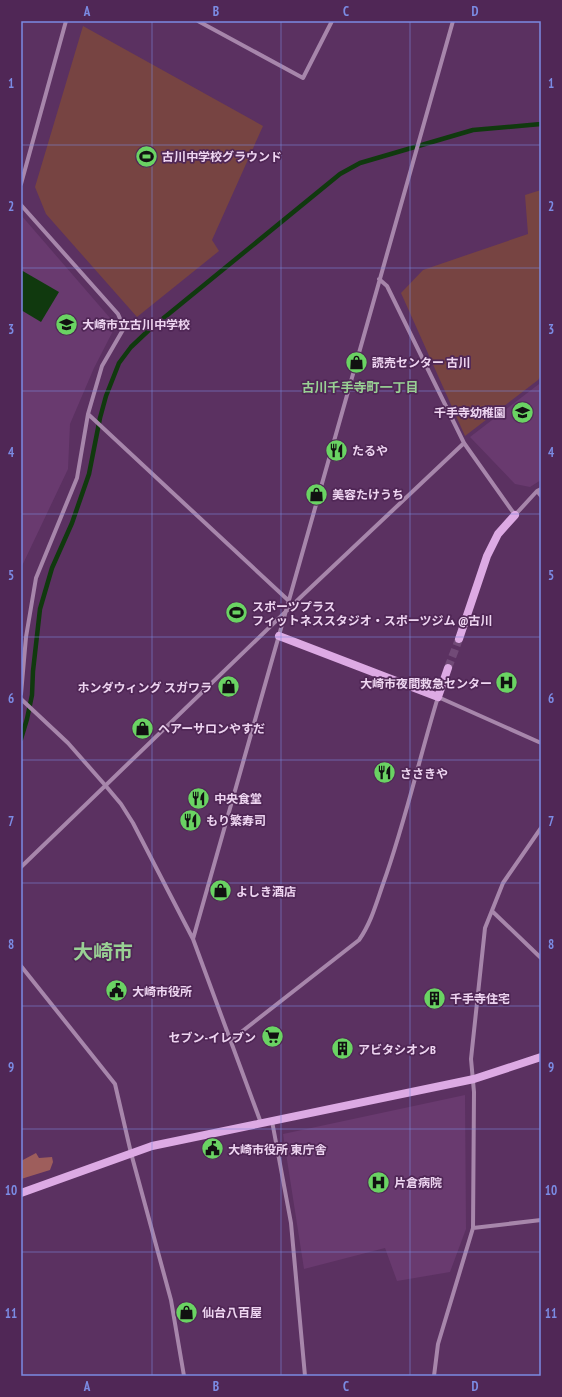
<svg xmlns="http://www.w3.org/2000/svg" width="562" height="1397" viewBox="0 0 562 1397" font-family="'PT Sans Narrow','Noto Sans JP',sans-serif">
  <style>
    .built { fill: #693a6f }
    .green { fill: #774442 }
    .forest { fill: #9e5e5c }
    .water { fill: #10390e }
    .lines { fill: none; stroke-linecap: round; stroke-linejoin: round }
    .stream { stroke: #10390e; stroke-width: 4.5 }
    .secondary-tunnel { stroke: #714a77; stroke-width: 8; stroke-dasharray: 8 4; stroke-linecap: butt }
    .street { stroke: #a786ab; stroke-width: 4 }
    .secondary { stroke: #ddaae4; stroke-width: 8 }
    .grid { fill: none; stroke: #7b8be3; stroke-width: 1; stroke-opacity: 0.55 }
    .labels { text-anchor: middle; dominant-baseline: central; stroke-width: 3.5; stroke-linejoin: round; paint-order: stroke }
    .poi-label { font-size: 12px; font-weight: bold; fill: #eed5f1; stroke: #502756; text-anchor: start }
    .neighbourhood-label { font-size: 13px; font-weight: bold; fill: #99d094; stroke: #502756 }
    .town-label { font-size: 20px; font-weight: bold; fill: #99d094; stroke: #502756 }
    .neatline { fill: none; stroke: #7b8be3; stroke-width: 1.5 }
    .grid-label { font-size: 13px; text-anchor: middle; font-weight: bold; fill: #7b8be3 }
  </style>
  <rect width="100%" height="100%" fill="#5b3161"/>
  <path class="built" d="M21,215L110,318L113,331L94,368L70,424L68,469L21,568Z
    M539,384L541,387V480L530,487L515,484L470,437Z
    M465,1095L466,1229L450,1272L397,1281L385,1248L304,1269L283,1134Z"/>
  <path class="green" d="M83,26L263,126L212,240L219,251L137,317L46,214L35,187Z
    M541,190V376L538,380L465,436L401,293L423,270L528,234L525,195Z"/>
  <path class="forest" d="M36,1153L39,1158L52,1157L53,1162L50,1170L21,1179V1161Z"/>
  <path class="water" d="M21,270L59,292L41,322L21,310Z"/>
  <g class="lines">
    <path class="stream" d="M21,739L27,719L32,695L33,671L40,609L52,568L72,523L89,474L100,418L106,396L119,363L131,347L149,330L340,174L360,163L473,130L541,124"/>
    <path class="secondary-tunnel" d="M448,668L459,639"/>
    <path class="street" d="M198,21L303,78L332,21
      M21,184L66,21
      M21,205L118,314L124,328L102,366L88,414L77,478L36,578L26,637L21,694
      M379,279L387,286L464,443L515,515L537,491L541,489
      M88,414L289,601
      M537,491L541,496
      M21,699L68,743L105,785L121,804L133,823L193,939L261,1123
      M21,867L305,593L464,443
      M492,911L541,958
      M193,939L453,21
      M21,966L115,1084L131,1153L171,1300L184,1376
      M231,1040L359,940C371,923 376,904 383,884C405,823 419,759 438,697L541,743
      M272,1121L291,1223L305,1376
      M473,1228L541,1220
      M434,1376L438,1344L473,1228L474,1092L471,1059L485,928L503,883L541,828"/>
    <path class="secondary" d="M279,636L438,697L448,668
      M459,639L487,556L498,534L515,515
      M21,1193L152,1146L474,1079L541,1057"/>
  </g>
  <path class="grid" d="M152,21V1376M281,21V1376M410,21V1376M21,145H541M21,268H541M21,391H541M21,514H541M21,637H541M21,760H541M21,883H541M21,1006H541M21,1129H541M21,1252H541"/>
  <defs>
    <symbol id="stadium-disc" viewBox="-11 -11 22 22"><circle r="9.5" fill="#6ad363" stroke="#502756"/><path d="M0-5a6.5 5 0 1 0 0 10a6.5 5 0 1 0 0-10ZM-3.5-1.8h7v3.6h-7Z" fill="#111"/></symbol>
    <symbol id="school-disc" viewBox="-11 -11 22 22"><circle r="9.5" fill="#6ad363" stroke="#502756"/><path d="M0-5L7-2L0 1L-7-2ZM-4 1L0 2.5L4 1V4Q0 6-4 4Z" fill="#111"/></symbol>
    <symbol id="shop-disc" viewBox="-11 -11 22 22"><circle r="9.5" fill="#6ad363" stroke="#502756"/><path d="M-5-2.5h2.3a2.7 3.5 0 0 1 5.4 0H5L5.5 6h-11ZM-1.5-2.5h3a1.5 2.3 0 0 0-3 0Z" fill="#111"/></symbol>
    <symbol id="restaurant-disc" viewBox="-11 -11 22 22"><circle r="9.5" fill="#6ad363" stroke="#502756"/><path d="M-5-6h1v4h1v-4h1v4h1v-4h1v5L-1.5 .5V6h-2V.5L-5-1ZM5-6V6H3V1.5H1.5Q1.5-4 5-6Z" fill="#111"/></symbol>
    <symbol id="hospital-disc" viewBox="-11 -11 22 22"><circle r="9.5" fill="#6ad363" stroke="#502756"/><path d="M-5-5h3v3.5h4V-5h3V5h-3V1.5h-4V5h-3Z" fill="#111"/></symbol>
    <symbol id="civic-disc" viewBox="-11 -11 22 22"><circle r="9.5" fill="#6ad363" stroke="#502756"/><path d="M-.6-6.5H3V-4.5H.6V-3L4-1V1h2V6H-6V1h2V-1L-.6-3ZM-1.2 2.5V6h2.4V2.5Z" fill="#111"/></symbol>
    <symbol id="building-disc" viewBox="-11 -11 22 22"><circle r="9.5" fill="#6ad363" stroke="#502756"/><path d="M-4-6H4V6H1V3H-1V6H-4ZM-2.5-4.3h1.7v1.8h-1.7ZM.8-4.3h1.7v1.8H.8ZM-2.5-1h1.7V.8h-1.7ZM.8-1h1.7V.8H.8Z" fill="#111"/></symbol>
    <symbol id="supermarket-disc" viewBox="-11 -11 22 22"><circle r="9.5" fill="#6ad363" stroke="#502756"/><path d="M-6-5.5h2.5l.6 2H6L4.5 2H-2.5L-4.4-4H-6ZM-1.5 3.2a1.3 1.3 0 1 0 .1 0ZM3 3.2a1.3 1.3 0 1 0 .1 0Z" fill="#111"/></symbol>
  </defs>
  <g fill-rule="evenodd">
    <use href="#stadium-disc" x="134" y="144" width="25" height="25"/>
    <use href="#school-disc" x="54" y="312" width="25" height="25"/>
    <use href="#shop-disc" x="344" y="350" width="25" height="25"/>
    <use href="#school-disc" x="510" y="400" width="25" height="25"/>
    <use href="#restaurant-disc" x="324" y="438" width="25" height="25"/>
    <use href="#shop-disc" x="304" y="482" width="25" height="25"/>
    <use href="#stadium-disc" x="224" y="600" width="25" height="25"/>
    <use href="#hospital-disc" x="494" y="670" width="25" height="25"/>
    <use href="#shop-disc" x="216" y="674" width="25" height="25"/>
    <use href="#shop-disc" x="130" y="716" width="25" height="25"/>
    <use href="#restaurant-disc" x="372" y="760" width="25" height="25"/>
    <use href="#restaurant-disc" x="186" y="786" width="25" height="25"/>
    <use href="#restaurant-disc" x="178" y="808" width="25" height="25"/>
    <use href="#shop-disc" x="208" y="878" width="25" height="25"/>
    <use href="#civic-disc" x="104" y="978" width="25" height="25"/>
    <use href="#building-disc" x="422" y="986" width="25" height="25"/>
    <use href="#supermarket-disc" x="260" y="1024" width="25" height="25"/>
    <use href="#building-disc" x="330" y="1036" width="25" height="25"/>
    <use href="#civic-disc" x="200" y="1136" width="25" height="25"/>
    <use href="#hospital-disc" x="366" y="1170" width="25" height="25"/>
    <use href="#shop-disc" x="174" y="1300" width="25" height="25"/>
  </g>
  <g class="labels">
    <g class="poi-label">
      <text x="162" y="156">古川中学校グラウンド</text>
      <text x="82" y="324">大崎市立古川中学校</text>
      <text x="372" y="362">読売センター 古川</text>
      <text x="506" y="412" text-anchor="end">千手寺幼稚園</text>
      <text x="352" y="450">たるや</text>
      <text x="332" y="494">美容たけうち</text>
      <text x="252" y="606">スポーツプラス<tspan x="252" dy="14">フィットネススタジオ・スポーツジム @古川</tspan></text>
      <text x="492" y="683" text-anchor="end">大崎市夜間救急センター</text>
      <text x="212" y="687" text-anchor="end">ホンダウィング スガワラ</text>
      <text x="158" y="728">ヘアーサロンやすだ</text>
      <text x="400" y="773">ささきや</text>
      <text x="214" y="798">中央食堂</text>
      <text x="206" y="820">もり繁寿司</text>
      <text x="236" y="891">よしき酒店</text>
      <text x="132" y="991">大崎市役所</text>
      <text x="450" y="998">千手寺住宅</text>
      <text x="256" y="1037" text-anchor="end">セブン-イレブン</text>
      <text x="358" y="1049">アビタシオンB</text>
      <text x="228" y="1149">大崎市役所 東庁舎</text>
      <text x="394" y="1182">片倉病院</text>
      <text x="202" y="1312">仙台八百屋</text>
    </g>
    <g class="neighbourhood-label">
      <text x="360" y="387">古川千手寺町一丁目</text>
    </g>
    <g class="town-label">
      <text x="103" y="952">大崎市</text>
    </g>
  </g>
  <rect width="562" height="1397" fill="none" stroke="#502756" stroke-width="44"/>
  <rect x="22" y="22" width="518" height="1353" class="neatline"/>
  <g class="grid-label">
    <text x="87" y="16">A</text>
    <text x="216" y="16">B</text>
    <text x="346" y="16">C</text>
    <text x="475" y="16">D</text>
    <text x="11" y="88">1</text>
    <text x="551" y="88">1</text>
    <text x="11" y="211">2</text>
    <text x="551" y="211">2</text>
    <text x="11" y="334">3</text>
    <text x="551" y="334">3</text>
    <text x="11" y="457">4</text>
    <text x="551" y="457">4</text>
    <text x="11" y="580">5</text>
    <text x="551" y="580">5</text>
    <text x="11" y="703">6</text>
    <text x="551" y="703">6</text>
    <text x="11" y="826">7</text>
    <text x="551" y="826">7</text>
    <text x="11" y="949">8</text>
    <text x="551" y="949">8</text>
    <text x="11" y="1072">9</text>
    <text x="551" y="1072">9</text>
    <text x="11" y="1195">10</text>
    <text x="551" y="1195">10</text>
    <text x="11" y="1318">11</text>
    <text x="551" y="1318">11</text>
    <text x="87" y="1391">A</text>
    <text x="216" y="1391">B</text>
    <text x="346" y="1391">C</text>
    <text x="475" y="1391">D</text>
  </g>
</svg>
